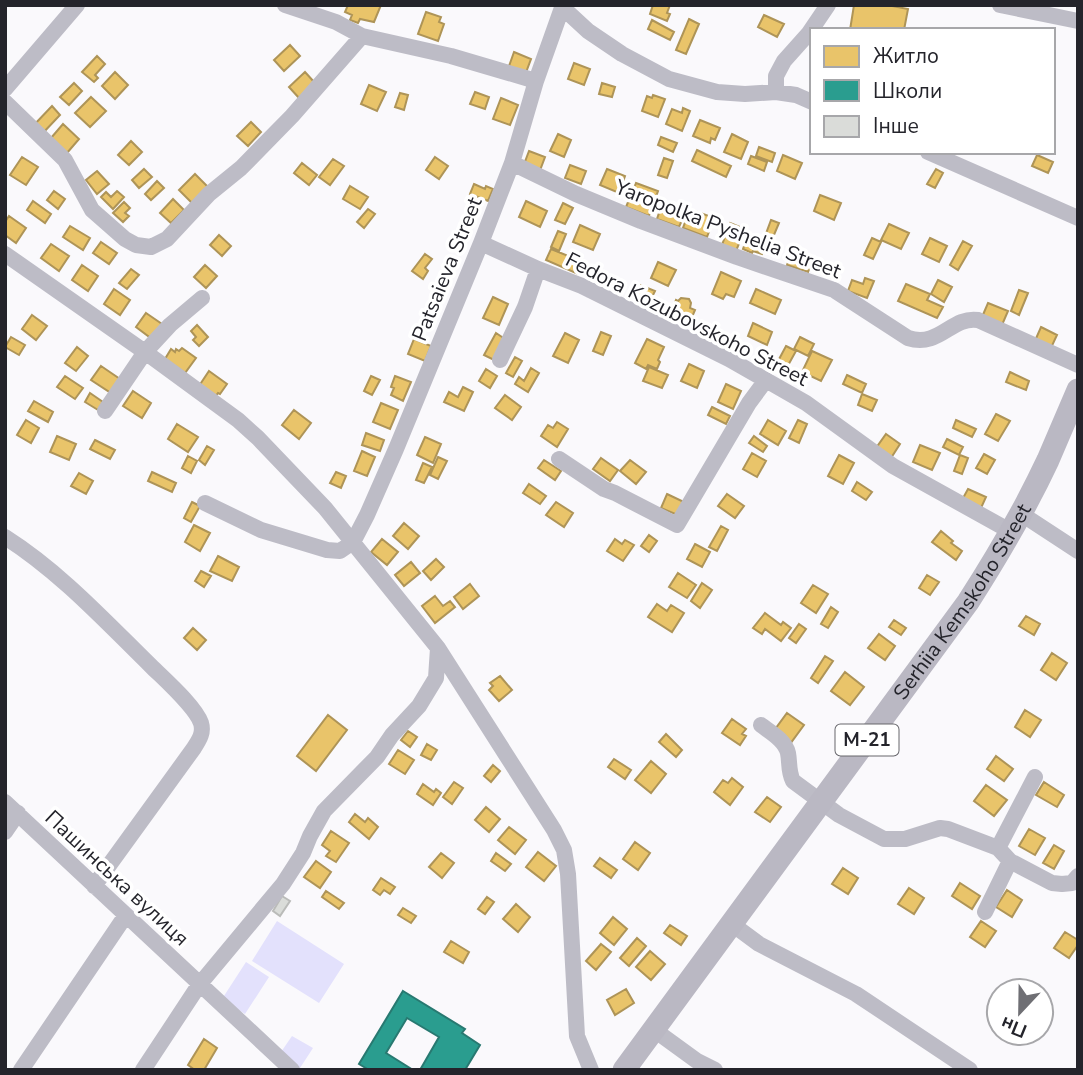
<svg xmlns="http://www.w3.org/2000/svg" width="1083" height="1075" viewBox="0 0 1083 1075" font-family="'Nunito Sans',sans-serif">
  <style>
    .green { fill: #e3e1fc }
    .homes { fill: #e9c46a; stroke: #ae9457; stroke-width: 2 }
    .schools { fill: #2a9d8f; stroke: #287971; stroke-width: 2 }
    .building { fill: #dadcd9; stroke: #babbb9; stroke-width: 2 }
    .lines { fill: none; stroke-linecap: round; stroke-linejoin: round }
    .minor { stroke: #bdbcc6; stroke-width: 16 }
    .highway { stroke: #bab8c3; stroke-width: 23 }
    .labels { text-anchor: middle; dominant-baseline: central; stroke-width: 7; stroke-linejoin: round; paint-order: stroke }
    .shield { fill: #fff; stroke: #66666b; stroke-width: 2 }
    .shield-label { font-size: 19px; font-weight: bold; fill: #24242b }
    .street-label { font-size: 21px; fill: #24242b; stroke: #fff }
  </style>
  <rect width="100%" height="100%" fill="#faf9fc"/>
  <path class="green" d="M277,921L344,964L319,1003L252,961Z
    M246,962L269,977L245,1014L222,999Z
    M292,1036L313,1048L300,1068L281,1052Z"/>
  <path class="homes" d="M348,5H381L374,22L360,19L358,23L350,20L352,15L345,12Z
    M653,5H670L667,13L670,14L667,21L650,14Z
    M854,5H887L908,9L904,30H850Z
    M426,12L441,17L439,22L444,24L438,41L418,34Z
    M764,15L784,24L777,37L758,27Z
    M689,19L699,24L686,54L676,50Z
    M652,20L674,32L670,40L648,29Z
    M290,45L300,56L284,71L274,60Z
    M514,52L531,59L525,75L508,69Z
    M97,56L105,64L95,75L98,78L94,82L82,72Z
    M574,63L590,69L584,85L568,79Z
    M115,72L128,85L115,99L102,86Z
    M305,72L315,83L299,98L289,87Z
    M74,83L82,91L69,105L60,97Z
    M602,83L615,87L612,97L599,94Z
    M369,85L386,92L377,111L361,104Z
    M475,92L489,97L485,109L470,104Z
    M400,93L408,95L404,110L395,107Z
    M653,95L665,99L658,117L642,111L647,96L652,98Z
    M91,97L106,111L90,127L75,113Z
    M501,98L518,105L510,125L493,119Z
    M52,106L60,115L41,135L32,127Z
    M683,108L690,111L682,131L666,124L672,109L682,113Z
    M700,120L720,128L715,140L711,138L710,143L693,136Z
    M251,122L261,132L248,146L237,136Z
    M63,124L79,139L67,153L51,138Z
    M558,134L571,140L564,157L550,151Z
    M732,134L748,142L741,159L724,152Z
    M661,137L677,143L673,152L658,145Z
    M131,141L142,152L129,165L118,155Z
    M759,147L775,153L772,162L756,156Z
    M697,150L731,166L726,177L692,161Z
    M529,151L545,157L539,173L523,167Z
    M783,155L802,163L795,179L777,171Z
    M1037,155L1053,162L1048,173L1032,166Z
    M751,156L767,162L764,171L748,164Z
    M22,157L38,167L26,185L10,175Z
    M435,157L448,166L439,179L426,170Z
    M664,158L673,161L667,178L658,175Z
    M333,159L344,166L330,185L319,177Z
    M302,163L317,175L309,185L294,173Z
    M570,165L586,171L581,184L565,178Z
    M144,169L152,177L139,188L132,180Z
    M607,169L625,176L619,193L600,185Z
    M936,169L943,173L935,188L927,184Z
    M97,171L109,184L97,194L86,180Z
    M195,174L208,187L192,203L179,190Z
    M157,181L164,188L151,200L145,194Z
    M636,183L658,191L649,216L626,207Z
    M474,184L485,189L486,186L493,189L488,201L470,194Z
    M350,186L368,197L360,209L343,199Z
    M54,191L65,199L58,209L47,200Z
    M117,191L124,197L113,209L101,197L106,192L111,197Z
    M820,195L841,203L834,220L814,211Z
    M173,199L184,210L171,223L160,213Z
    M33,201L51,214L45,223L27,210Z
    M526,201L547,211L540,227L519,217Z
    M124,202L130,208L125,213L129,216L123,222L113,213Z
    M563,203L573,208L565,224L555,220Z
    M368,209L375,214L364,228L357,222Z
    M690,209L714,218L707,237L683,228Z
    M660,210L683,218L679,227L657,219Z
    M9,216L26,228L16,243L5,235V222Z
    M771,220L779,223L771,242L764,239Z
    M730,223L745,229L736,251L722,245Z
    M889,224L909,233L901,249L881,240Z
    M580,225L600,234L593,250L573,242Z
    M70,226L90,238L83,250L63,237Z
    M558,231L566,234L559,251L551,247Z
    M219,235L231,246L222,256L210,245Z
    M747,238L766,246L762,254L753,251L752,253L743,249Z
    M872,238L881,242L873,259L864,255Z
    M930,238L947,246L939,262L922,254Z
    M963,241L972,246L958,270L950,265Z
    M101,242L117,253L109,264L93,253Z
    M51,244L69,256L59,271L41,258Z
    M551,249L583,262L578,274L546,260Z
    M791,253L812,261L808,272L787,265Z
    M425,254L432,259L425,268L428,271L423,279L412,271Z
    M658,262L676,270L668,286L651,278Z
    M82,265L98,276L88,291L72,280Z
    M205,265L217,276L206,288L194,277Z
    M131,269L139,275L127,289L119,283Z
    M721,272L741,281L734,297L726,294L723,299L712,294Z
    M865,278L874,281L867,298L848,291L852,280L863,284Z
    M938,280L952,287L944,302L931,294Z
    M635,283L655,291L650,301L631,293Z
    M906,284L930,294L927,300L943,307L937,318L898,301Z
    M114,289L130,300L120,315L104,304Z
    M756,289L781,300L775,314L750,303Z
    M1019,290L1028,293L1019,315L1011,311Z
    M493,297L508,304L499,325L483,318Z
    M681,298L689,299L691,303L690,308L695,310L689,324L670,316L676,300L678,301Z
    M988,303L1008,311L1002,325L982,317Z
    M146,313L162,324L152,339L136,327Z
    M32,315L47,326L36,340L22,329Z
    M753,323L772,332L767,345L748,336Z
    M197,325L208,337L199,346L193,340L196,337L191,331Z
    M1041,327L1057,335L1050,350L1034,343Z
    M601,332L611,336L603,355L593,351Z
    M496,333L505,339L494,360L484,355Z
    M565,333L579,340L568,363L553,356Z
    M11,337L25,345L19,355L5,347Z
    M800,337L814,344L808,356L794,349Z
    M414,339L431,346L425,361L408,354Z
    M647,339L664,347L658,360L660,362L657,369L648,365L646,369L635,363Z
    M786,346L796,351L786,369L777,363Z
    M77,347L88,356L76,371L65,363Z
    M182,348L196,358L185,373L165,359L171,349L175,352L176,349L179,351Z
    M812,351L832,360L821,381L802,372Z
    M515,357L522,361L513,377L506,373Z
    M689,364L704,371L697,388L681,381Z
    M101,366L120,379L111,393L91,380Z
    M649,367L668,375L662,388L643,381Z
    M531,368L539,373L528,392L515,384L519,377L524,381Z
    M486,369L497,376L490,388L479,381Z
    M209,371L227,384L220,394L218,393L215,397L199,386Z
    M1010,372L1029,381L1026,390L1006,382Z
    M847,375L866,384L862,393L843,384Z
    M65,376L83,388L75,399L57,387Z
    M371,376L380,380L372,395L364,391Z
    M395,376L411,382L403,401L391,395L394,388L391,387Z
    M726,384L741,391L733,409L718,402Z
    M463,387L473,392L464,411L444,402L449,392L458,397Z
    M133,391L151,403L142,418L123,406Z
    M90,393L103,402L98,410L85,402Z
    M862,394L877,400L872,411L858,405Z
    M505,395L521,407L512,420L495,408Z
    M34,401L53,412L48,422L28,411Z
    M381,403L398,410L390,429L373,422Z
    M712,407L730,416L726,424L708,415Z
    M294,410L311,423L299,439L282,425Z
    M996,414L1010,421L998,441L985,434Z
    M26,420L39,428L31,443L17,435Z
    M768,420L786,431L778,445L760,434Z
    M798,420L807,424L799,443L789,438Z
    M956,420L976,429L972,437L953,428Z
    M557,422L568,429L557,447L541,436L548,425L553,428Z
    M177,424L198,437L188,452L168,439Z
    M366,433L384,440L380,451L362,445Z
    M886,434L900,444L891,458L876,448Z
    M57,436L76,444L69,460L50,452Z
    M754,436L767,446L763,452L749,443Z
    M425,437L441,444L433,463L417,455Z
    M947,439L963,447L959,455L943,447Z
    M95,440L115,450L110,459L90,449Z
    M920,445L940,453L932,470L913,462Z
    M207,446L214,450L205,465L199,460Z
    M362,451L375,457L367,476L354,471Z
    M752,453L766,461L757,477L743,469Z
    M984,454L995,460L987,474L976,468Z
    M839,455L854,463L843,484L828,476Z
    M960,455L968,458L962,474L954,471Z
    M188,456L197,461L191,473L182,468Z
    M438,457L447,461L438,479L430,475Z
    M601,458L618,470L610,481L593,469Z
    M544,460L561,471L555,480L538,468Z
    M630,460L646,472L636,484L620,471Z
    M423,463L432,467L424,483L416,480Z
    M152,472L176,483L172,492L148,481Z
    M336,472L346,476L341,488L330,483Z
    M79,473L93,481L86,494L71,486Z
    M857,482L872,492L866,500L852,491Z
    M529,484L546,496L540,504L523,493Z
    M968,489L986,497L981,508L962,500Z
    M667,494L686,503L680,516L661,508Z
    M727,494L744,506L735,518L718,506Z
    M192,502L200,506L191,522L184,518Z
    M556,502L573,513L564,527L546,515Z
    M404,523L419,536L408,549L393,536Z
    M194,525L210,533L200,551L185,542Z
    M721,526L728,530L717,551L709,547Z
    M941,531L953,541L951,543L962,551L956,560L932,542Z
    M649,535L657,541L649,552L641,546Z
    M382,539L398,552L387,565L371,552Z
    M615,539L622,544L625,540L634,545L623,561L607,551Z
    M695,544L710,552L702,567L687,559Z
    M218,556L239,567L232,581L210,571Z
    M436,559L444,567L431,580L423,571Z
    M411,562L420,573L404,586L395,575Z
    M201,571L211,576L204,587L195,581Z
    M678,573L696,585L687,598L669,587Z
    M927,575L939,582L930,595L919,588Z
    M702,583L712,590L700,608L691,601Z
    M470,584L479,596L463,609L454,597Z
    M813,585L828,594L816,613L801,603Z
    M435,596L443,606L450,601L455,607L435,623L422,606Z
    M657,604L667,611L671,605L684,613L672,632L648,617Z
    M831,607L838,612L828,628L821,624Z
    M765,613L781,625L783,622L791,628L781,641L765,629L762,634L753,628Z
    M1026,616L1040,624L1034,635L1019,626Z
    M894,620L906,628L901,635L889,627Z
    M799,624L806,629L796,643L789,638Z
    M193,628L206,640L197,650L184,638Z
    M879,634L895,646L885,660L868,648Z
    M1052,653L1067,663L1056,680L1041,670Z
    M825,656L833,661L818,683L811,678Z
    M845,672L864,687L850,705L831,691Z
    M500,676L512,690L499,701L489,690L493,686L490,683Z
    M1025,710L1041,720L1030,737L1015,727Z
    M787,713L804,725L790,744L773,732Z
    M328,715L347,730L316,771L297,756Z
    M732,719L746,729L742,734L746,736L740,745L722,733Z
    M408,731L417,737L410,747L401,740Z
    M666,734L682,750L676,757L659,742Z
    M427,744L437,750L431,760L421,755Z
    M398,750L414,760L405,774L389,764Z
    M996,756L1013,769L1004,781L987,769Z
    M614,759L631,770L625,779L608,767Z
    M651,761L666,774L651,793L635,780Z
    M493,765L500,771L491,782L484,776Z
    M732,778L743,787L730,805L714,792L723,780L728,783Z
    M454,782L463,788L452,804L443,797Z
    M1044,782L1064,795L1057,807L1036,795Z
    M423,784L434,792L436,789L441,793L433,805L417,794Z
    M986,785L1007,800L994,816L974,801Z
    M767,797L781,807L770,822L755,812Z
    M486,807L500,819L489,832L475,820Z
    M355,814L365,822L368,818L378,827L369,839L349,822Z
    M509,827L526,840L515,854L498,840Z
    M1029,829L1045,838L1035,855L1019,846Z
    M331,831L349,843L336,862L326,856L330,851L322,845Z
    M635,842L650,853L638,870L623,859Z
    M1054,845L1064,851L1054,869L1043,863Z
    M538,852L556,866L544,881L526,867Z
    M441,853L454,863L442,878L429,867Z
    M496,853L511,864L505,871L491,861Z
    M600,858L617,870L611,878L594,866Z
    M316,861L331,872L320,888L304,877Z
    M843,868L858,878L848,894L832,884Z
    M381,878L395,887L390,894L384,890L380,895L373,890Z
    M960,883L980,896L972,909L952,896Z
    M909,888L924,898L914,914L898,904Z
    M1007,890L1022,900L1012,917L996,907Z
    M326,891L344,903L339,909L322,897Z
    M487,897L494,902L485,914L478,909Z
    M516,904L530,917L518,932L503,919Z
    M403,908L416,916L411,923L398,915Z
    M613,917L627,929L614,945L600,933Z
    M981,921L996,931L985,947L970,937Z
    M670,925L687,936L681,945L664,933Z
    M1065,932L1078,940V945L1069,958L1054,948Z
    M637,938L646,946L629,966L620,958Z
    M451,941L469,952L463,963L444,952Z
    M601,944L611,952L596,970L586,961Z
    M650,951L665,964L651,980L636,967Z
    M626,989L634,1003L615,1015L607,1000Z
    M204,1039L217,1048L204,1070H195L188,1065Z"/>
  <path class="schools" d="M403,991L465,1029L462,1033L480,1045L465,1070H420L439,1037L407,1018L386,1053L413,1070H369L359,1064Z"/>
  <path class="building" d="M282,896L290,901L280,916L273,911Z"/>
  <g class="lines">
    <path class="minor" d="M285,5L336,22L362,36L451,56L536,81
      M1000,5L1078,21
      M562,7L588,31L622,54L669,79L717,92L745,94L776,92L796,95L812,102
      M5,89L77,5
      M776,92V76L784,61L809,33L828,5
      M5,102L65,160L92,210L125,239L136,245L151,247L167,239L209,194L241,168L292,116L362,36
      M928,152L1078,218
      M512,163L576,194L641,221L737,257L834,290L908,338C940,348 951,316 978,320L1078,365
      M481,243L538,269L582,286L729,359L806,403L893,466L1010,531
      M5,254L145,352L238,420L258,438L325,508L438,648L554,830L564,850L568,874L577,1036L591,1070
      M500,360L525,307L538,269
      M105,411L145,352L170,325L202,298
      M559,459L604,489L615,493L677,525L749,403L766,380
      M205,503L261,530L327,550L340,551L353,542L367,515L396,449L481,243L512,163L536,81L563,5
      M1020,513L1078,551
      M5,537C60,572 105,621 151,666C164,679 195,706 201,723C204,733 199,740 194,748L94,886
      M761,725C770,732 785,740 788,753C790,763 788,771 793,781L839,815L884,839H905L940,828L948,829L998,848L1010,861L1052,883L1062,884L1072,883L1078,876
      M5,802L292,1070
      M5,832L18,813
      M998,848L1035,777
      M985,912L1010,861
      M732,924L759,944L856,994L970,1070
      M653,1029L697,1061L715,1070
      M21,1070L126,915
      M143,1070L199,985L283,884L303,853L310,836L324,811L377,757L392,735L419,706L436,678L438,648"/>
    <path class="highway" id="s1" d="M624,1070L968,602C997,557 1025,509 1048,460C1058,437 1068,413 1078,390"/>
  </g>
  <g class="labels">
    <rect class="shield" x="835.5" y="724.5" width="63" height="31" rx="5"/>
    <g class="shield-label">
      <text x="867" y="740">М-21</text>
    </g>
    <g class="street-label">
      <text transform="translate(728 229) rotate(21)">Yaropolka Pyshelia Street</text>
      <text transform="translate(447 269) rotate(-68)">Patsaieva Street</text>
      <text transform="translate(687 319) rotate(27)">Fedora Kozubovskoho Street</text>
      <text stroke="none"><textPath href="#s1" startOffset="578">Serhiia Kemskoho Street</textPath></text>
      <text transform="translate(117 878) rotate(43)">Пашинська вулиця</text>
    </g>
  </g>
  <rect width="1083" height="1075" fill="none" stroke="#24242b" stroke-width="14"/>
  <rect x="810" y="28" width="245" height="126" fill="#ffffff" stroke="#a7a7aa" stroke-width="2"/>
  <rect x="824" y="46" width="35" height="21" fill="#e9c46a" stroke="#a7a7aa" stroke-width="2"/>
  <text x="873" y="63" font-size="21" fill="#24242b">Житло</text>
  <rect x="824" y="80" width="35" height="21" fill="#2a9d8f" stroke="#a7a7aa" stroke-width="2"/>
  <text x="873" y="98" font-size="21" fill="#24242b">Школи</text>
  <rect x="824" y="116" width="35" height="21" fill="#dadcd9" stroke="#a7a7aa" stroke-width="2"/>
  <text x="873" y="133" font-size="21" fill="#24242b">Інше</text>
  <g transform="translate(1020 1012) rotate(202)"><circle r="33" fill="#ffffff" stroke="#a7a7aa" stroke-width="2"/>
  <path d="M0-5L12 26L0 18L-12 26Z" fill="#6f6f74"/>
  <text y="-10" font-size="19" font-weight="bold" text-anchor="middle" fill="#24242b">Пн</text>
  </g>
</svg>
